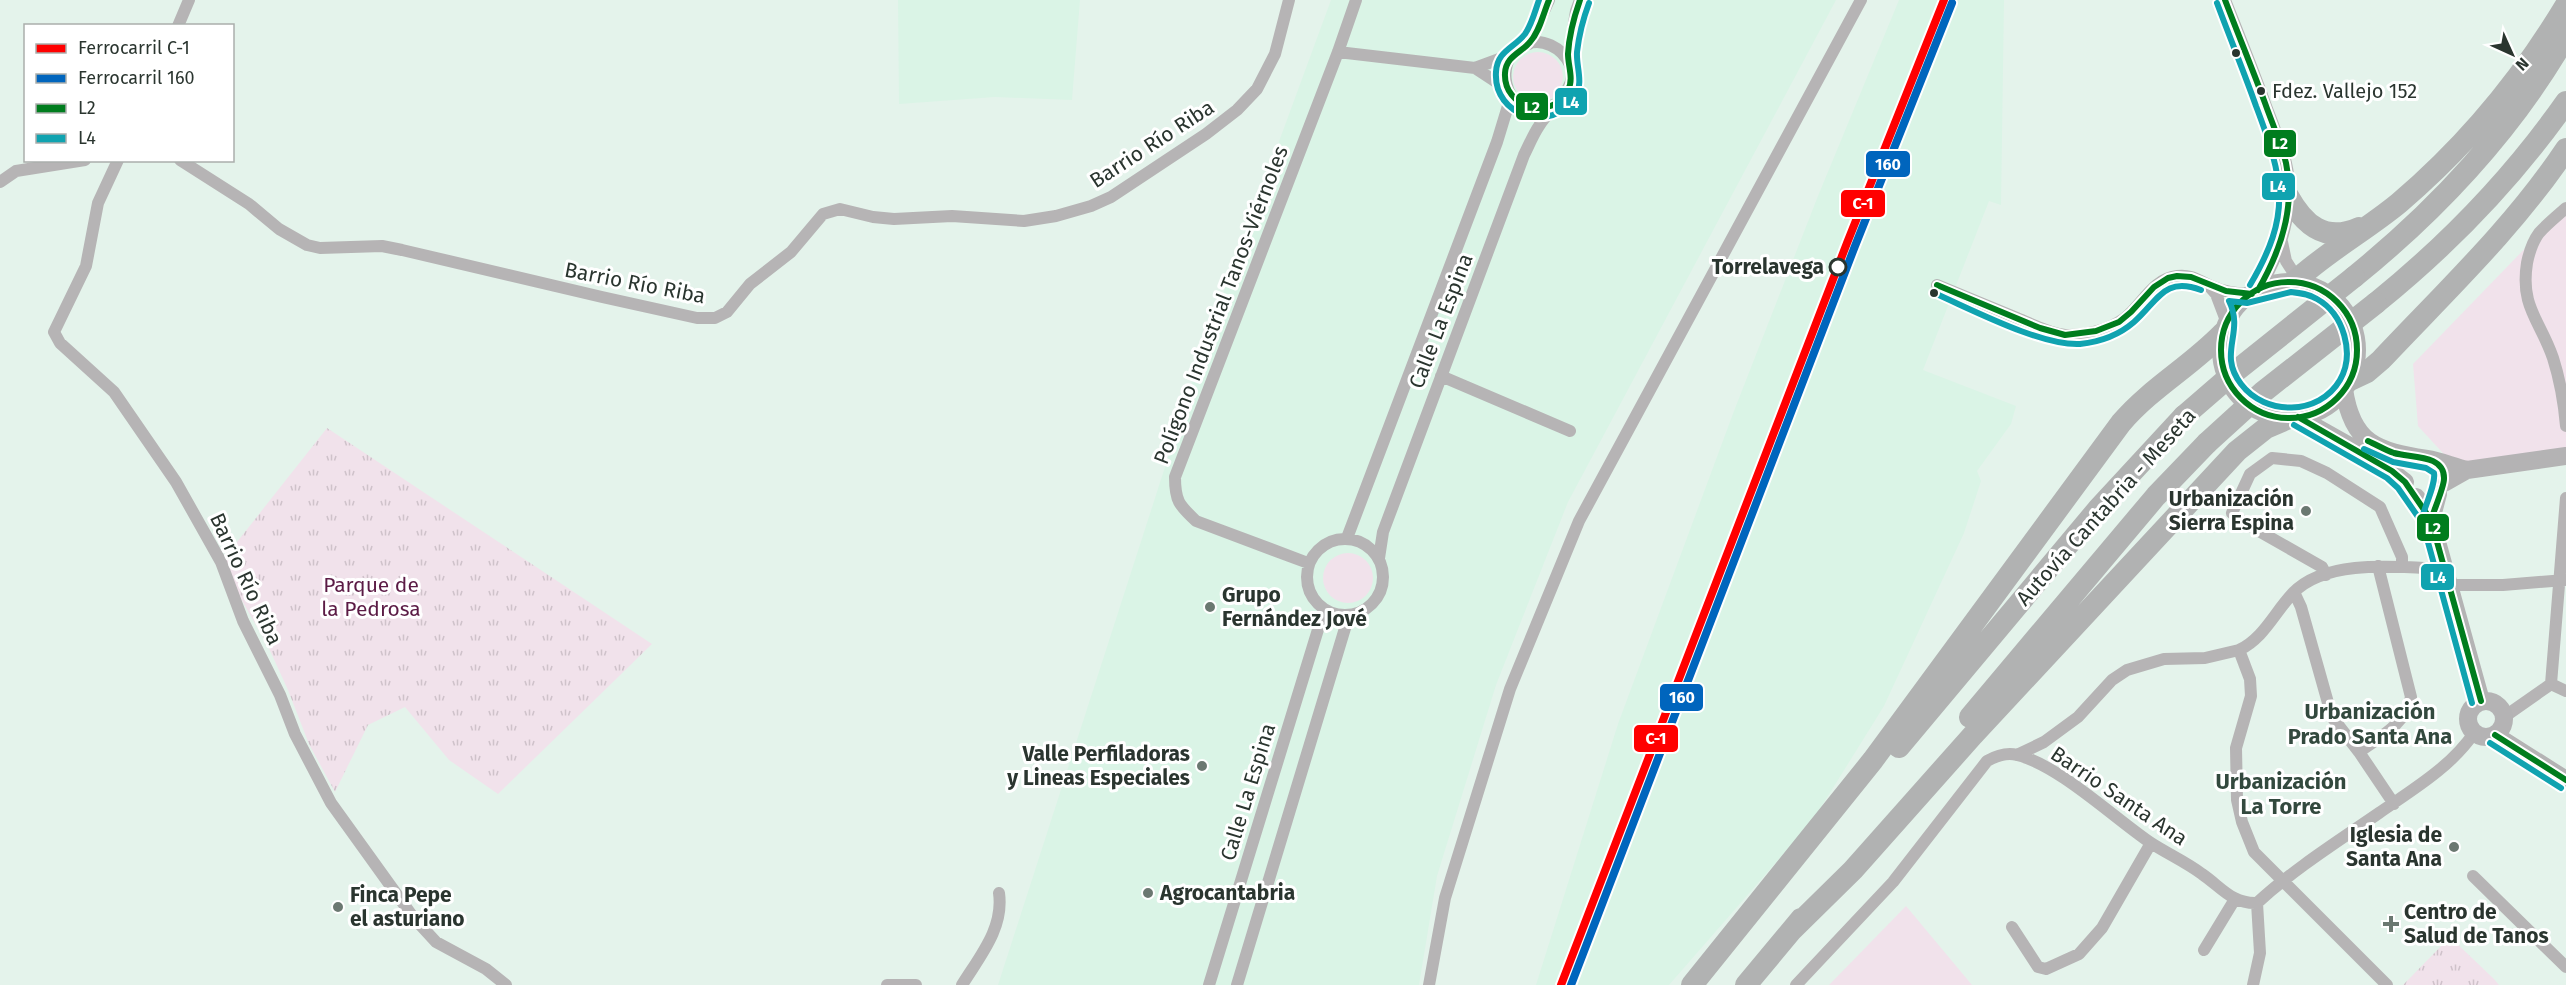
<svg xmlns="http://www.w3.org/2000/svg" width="2566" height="985" viewBox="0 0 2566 985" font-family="'Fira Sans',sans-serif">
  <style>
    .built { fill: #daf4e6 }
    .grass { fill: #f1e2eb }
    .park { fill: url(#park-tufts) }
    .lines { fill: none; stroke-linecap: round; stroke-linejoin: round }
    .street { stroke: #b6b4b5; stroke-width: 12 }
    .secondary { stroke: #b4b3b4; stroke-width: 18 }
    .highway { stroke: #b1b2b2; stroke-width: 22 }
    .rail-casing { stroke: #b1b6b3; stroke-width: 6 }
    .rail { stroke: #fff; stroke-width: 4; stroke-dasharray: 11; stroke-linecap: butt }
    .highway-bridge { stroke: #b1b2b2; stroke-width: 22 }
    .bus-1-casing { stroke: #fff; stroke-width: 10 }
    .bus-2-casing { stroke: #fff; stroke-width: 10 }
    .bus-1 { stroke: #007d1e; stroke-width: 6 }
    .bus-2 { stroke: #10a3b0; stroke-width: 6 }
    .rail-1-casing { stroke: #fff; stroke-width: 12 }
    .rail-2-casing { stroke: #fff; stroke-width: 12 }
    .rail-1 { stroke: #f00; stroke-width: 8 }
    .rail-2 { stroke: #0065bd; stroke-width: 8 }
    .bus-dot { fill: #2a352f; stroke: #fff; stroke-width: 2 }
    .stop-dot { fill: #fff; stroke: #2a352f; stroke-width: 3 }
    .poi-dot { fill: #6b7871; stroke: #fff; stroke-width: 2 }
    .labels { text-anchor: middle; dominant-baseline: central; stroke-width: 6; stroke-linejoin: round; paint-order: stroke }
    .bus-label { font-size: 20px; fill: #2a352f; stroke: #fff; text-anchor: start }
    .street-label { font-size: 21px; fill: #2a352f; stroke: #fff }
    .stop-label { font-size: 21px; font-weight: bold; fill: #2a352f; stroke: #fff; text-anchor: end }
    .poi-label { font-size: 21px; font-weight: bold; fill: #2a352f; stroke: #fff; text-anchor: start }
    .park-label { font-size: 21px; fill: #5b1b45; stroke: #fff }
    .neighbourhood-label { font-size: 22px; font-weight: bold; fill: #33493e; stroke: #fff }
    .line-badge { stroke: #fff; stroke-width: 2 }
    .badge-label { font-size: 16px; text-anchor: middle; font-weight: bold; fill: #fff }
  </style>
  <defs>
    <pattern id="park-tufts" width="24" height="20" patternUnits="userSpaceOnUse" patternTransform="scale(1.5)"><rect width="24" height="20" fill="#f1e2eb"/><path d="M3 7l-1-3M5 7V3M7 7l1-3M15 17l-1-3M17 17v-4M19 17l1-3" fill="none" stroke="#cfc2ca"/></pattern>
  </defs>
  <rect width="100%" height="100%" fill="#e4f3eb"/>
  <path class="built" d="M898,0H1080L1072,100L995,97L899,104Z
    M1331,0H1836L1568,502L1496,685L1437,876L1419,985H998L1205,343Z
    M1899,0H2004L2001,205L1989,201L1923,370L2016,406L2011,424L1977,471L1981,481L1964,533L1884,706L1813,820L1669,985H1536L1618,724L1734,411L1818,196Z"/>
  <path class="grass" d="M1513 77a25 25 0 1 1 50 0a25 25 0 1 1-50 0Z
    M2566,206V456L2452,463L2418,426L2413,364Z
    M1323 578a25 25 0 1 1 50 0a25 25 0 1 1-50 0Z
    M1906,906L1972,985H1829Z"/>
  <path class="park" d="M327,428L652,644L498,794L449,760L405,707L368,725L335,792L309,744L288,690L267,644L241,599L225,562L233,547Z
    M2450,937L2494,979L2499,985H2403Z"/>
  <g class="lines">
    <path class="street" d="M2225,0C2238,33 2251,65 2263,98C2271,120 2280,141 2286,163C2296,206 2281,254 2258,290
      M178,26L189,0
      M1529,44L1549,0
      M1338,52L1475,68L1507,89
      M1568,60L1576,11L1580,0
      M1475,68L1513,54
      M118,160L98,203L86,266L54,332L60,343L114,392L176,482L221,562L243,621L280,695L295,734L331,803L413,917L436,942L486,969L506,985
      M180,160L249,204L279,229L307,245L320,248L382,246L402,250L602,297L697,318H715L727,312L750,284L791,252L823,214L840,209L873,217L894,219L952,216L1024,221L1056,216L1091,206L1111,197L1206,134L1237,110L1257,89L1275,54L1289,0
      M0,182L16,171L85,160
      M2566,208C2557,216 2547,224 2539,233C2533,241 2529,253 2527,263C2520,307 2540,320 2553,358C2560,380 2564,403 2566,426
      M2282,242L2286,261L2300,283
      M1937,285C1964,296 1990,307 2017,318C2032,324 2048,333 2065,335C2085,336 2109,330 2125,318C2143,304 2152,279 2177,276C2192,274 2199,281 2211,286C2224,292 2238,294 2252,294
      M2209,286L2216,294L2227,323
      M1441,376L1570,431
      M1347,538L1497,142L1511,96
      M1307 577a38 38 0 1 1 76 0a38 38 0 1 1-76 0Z
      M1379,558L1383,532L1524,155C1529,145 1533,135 1539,126C1552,104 1590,82 1562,53C1556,47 1546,42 1537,42C1487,43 1499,131 1556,104
      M1308,563L1196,521C1179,505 1175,501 1175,477L1338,52L1356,0
      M2326,575L2322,567L2243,522L2232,513L2250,474L2272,458L2301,461L2327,473L2380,507L2402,557V567
      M2449,585H2503L2565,580
      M2294,592L2301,607L2332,717L2359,752L2394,804
      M2551,684L2566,498
      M2551,684L2566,691
      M2504,717L2551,684
      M2359,752C2381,736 2405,725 2411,697L2378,566
      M2017,755L2044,742L2078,717L2112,680L2127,670L2164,659L2205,658L2239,650
      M2473,876L2566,967
      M2012,927L2038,967L2046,969L2079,954L2102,928L2151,843
      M2204,950L2235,899
      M887,985H916
      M962,985C980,956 1004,928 999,893
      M1209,985L1324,610
      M1237,985L1349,615
      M1429,985L1445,898L1510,689L1579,521L1861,0
      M1796,985L1893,882L1987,761C1996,756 2006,752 2017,755C2059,765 2114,818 2151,843C2168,854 2186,862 2202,874C2221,887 2232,904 2257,903C2294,869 2337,842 2379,813C2412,790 2451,767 2474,733
      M2253,985L2260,953L2257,903
      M2387,985L2254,852L2242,822L2237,800L2236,748L2251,696L2250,679L2239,650C2264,638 2274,613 2293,593C2326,558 2400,567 2444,569"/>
    <path class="secondary" d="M2221 350a68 68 0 1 1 136 0a68 68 0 1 1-136 0Z
      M2344,389C2352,444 2377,451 2427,459C2440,461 2454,467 2467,470
      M2298,417L2380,463L2405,482
      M2444,483L2467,470L2566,456
      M2416,497L2431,520L2481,701
      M2431,520L2438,494
      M2468 719a18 18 0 1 1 36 0a18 18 0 1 1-36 0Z
      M2495,735L2566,780"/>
    <path class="highway" d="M2288,196C2304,225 2325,243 2359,228
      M2354,277C2438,209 2512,130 2566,36
      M2293,283C2326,252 2365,231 2399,203C2466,146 2521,80 2566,5
      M2376,303C2449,244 2512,179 2566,102
      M2350,380L2367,372L2381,360C2445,292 2514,227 2566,149
      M1970,717L2156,496L2207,443
      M1899,747L2098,509L2184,416
      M1791,931L1853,870L1973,735L2237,451L2266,428L2289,418
      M1692,985L1873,760L2121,423C2152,387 2190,367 2223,333
      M1746,985L1801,919"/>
    <defs>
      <path id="rail" d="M1568,985L1579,963L1953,0"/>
    </defs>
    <use href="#rail" class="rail-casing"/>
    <use href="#rail" class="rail"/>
    <path class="highway-bridge" d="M2184,416L2236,371L2354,277
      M2207,443L2263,392L2376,303"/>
    <defs>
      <path id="bus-1" d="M1549,0C1543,14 1540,31 1530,42C1521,53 1506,56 1505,73C1503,108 1552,122 1568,90C1574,79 1568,66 1568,54C1569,36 1574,17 1580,0
        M2225,0C2238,34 2252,68 2265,103C2272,123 2281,143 2286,163C2296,208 2280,252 2258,290
        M2221 350a68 68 0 1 1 136 0a68 68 0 1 1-136 0Z
        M1937,285L2040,328L2065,335L2096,331L2119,322L2131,312L2154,287L2168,278L2177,276L2191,277L2226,291L2252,294
        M2298,417L2392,471L2405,482L2431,520L2481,701
        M2368,441C2377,445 2385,450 2394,453C2411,458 2445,454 2444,479C2444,487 2434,510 2431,520
        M2495,735L2566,780"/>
      <path id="bus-2" d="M1539,0C1535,11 1532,24 1525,34C1514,48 1497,51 1496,72C1493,117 1552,134 1575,97C1584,82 1576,67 1577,52C1579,35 1583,19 1589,3
        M2217,3C2230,38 2244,72 2256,106C2284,180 2292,214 2250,285
        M2291,292C2300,293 2309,294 2317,299C2344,314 2355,354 2340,380C2319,416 2265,416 2241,384C2217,353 2245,333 2229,301L2247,303Z
        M1934,293C1971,309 2041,346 2080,344C2099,342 2119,335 2134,322C2158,301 2164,276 2201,290
        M2294,425L2387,478L2398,488L2423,524L2472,703
        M2364,449L2393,462L2426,468L2434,473C2436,483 2425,506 2422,518
        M2490,743L2561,788"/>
    </defs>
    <use href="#bus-1" class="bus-1-casing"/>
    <use href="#bus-2" class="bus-2-casing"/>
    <use href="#bus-1" class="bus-1"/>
    <use href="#bus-2" class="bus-2"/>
    <defs>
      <path id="rail-1" d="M1561,985L1847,243L1944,0"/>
      <path id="rail-2" d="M1571,985L1855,246L1952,3"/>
    </defs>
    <use href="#rail-1" class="rail-1-casing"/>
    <use href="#rail-2" class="rail-2-casing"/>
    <use href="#rail-1" class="rail-1"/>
    <use href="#rail-2" class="rail-2"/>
  </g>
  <g class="bus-dot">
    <circle cx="2236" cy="53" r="5"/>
    <circle cx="2261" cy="91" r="5"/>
    <circle cx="1934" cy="293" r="5"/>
  </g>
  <circle class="stop-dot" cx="1838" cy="267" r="8"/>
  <g class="poi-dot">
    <circle cx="2306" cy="511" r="6"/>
    <circle cx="1210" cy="607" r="6"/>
    <circle cx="1202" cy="766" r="6"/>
    <circle cx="2454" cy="847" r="6"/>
    <circle cx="1148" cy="893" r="6"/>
    <circle cx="338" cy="907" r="6"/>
    <path d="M2388 915h6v6h6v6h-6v6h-6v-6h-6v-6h6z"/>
  </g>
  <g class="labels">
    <g class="bus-label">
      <text x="2272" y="91">Fdez. Vallejo 152</text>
    </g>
    <g class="street-label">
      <text transform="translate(1152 144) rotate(-33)">Barrio Río Riba</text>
      <text transform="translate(635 283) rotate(11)">Barrio Río Riba</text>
      <text transform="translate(1221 305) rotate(-69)">Polígono Industrial Tanos-Viérnoles</text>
      <text transform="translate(1441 321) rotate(-69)">Calle La Espina</text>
      <text transform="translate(2106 507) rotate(-48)">Autovía Cantabria - Meseta</text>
      <text transform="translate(246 579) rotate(65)">Barrio Río Riba</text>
      <text transform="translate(1248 792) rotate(-73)">Calle La Espina</text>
      <text transform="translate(2119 796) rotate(34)">Barrio Santa Ana</text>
    </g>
    <g class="stop-label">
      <text x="1824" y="267">Torrelavega</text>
    </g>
    <g class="poi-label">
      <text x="2294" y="499" text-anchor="end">Urbanización<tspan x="2294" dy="24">Sierra Espina</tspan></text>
      <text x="1222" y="595">Grupo<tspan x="1222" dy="24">Fernández Jové</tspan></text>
      <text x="1190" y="754" text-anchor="end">Valle Perfiladoras<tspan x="1190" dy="24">y Lineas Especiales</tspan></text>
      <text x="2442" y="835" text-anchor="end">Iglesia de<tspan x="2442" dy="24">Santa Ana</tspan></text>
      <text x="1160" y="893">Agrocantabria</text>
      <text x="350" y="895">Finca Pepe<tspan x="350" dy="24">el asturiano</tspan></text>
      <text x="2404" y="912">Centro de<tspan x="2404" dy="24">Salud de Tanos</tspan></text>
    </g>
    <g class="park-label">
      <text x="371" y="585">Parque de<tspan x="371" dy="24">la Pedrosa</tspan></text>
    </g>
    <g class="neighbourhood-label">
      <text x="2370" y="711">Urbanización<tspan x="2370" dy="25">Prado Santa Ana</tspan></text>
      <text x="2281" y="781">Urbanización<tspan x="2281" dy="25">La Torre</tspan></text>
    </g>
  </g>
  <g class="line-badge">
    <rect x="1554" y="87" width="34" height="29" rx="6" fill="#10a3b0"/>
    <rect x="1515" y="92" width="34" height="29" rx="6" fill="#007d1e"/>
    <rect x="2263" y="129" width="34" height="29" rx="6" fill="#007d1e"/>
    <rect x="1865" y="150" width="46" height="28" rx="6" fill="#0065bd"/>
    <rect x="2261" y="172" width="35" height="29" rx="6" fill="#10a3b0"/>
    <rect x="1840" y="189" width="46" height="29" rx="6" fill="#f00"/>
    <rect x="2416" y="513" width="34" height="29" rx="6" fill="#007d1e"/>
    <rect x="2420" y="563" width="35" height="28" rx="6" fill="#10a3b0"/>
    <rect x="1659" y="683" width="45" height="29" rx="6" fill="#0065bd"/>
    <rect x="1633" y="724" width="46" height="29" rx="6" fill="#f00"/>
  </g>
  <g class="badge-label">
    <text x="1571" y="108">L4</text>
    <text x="1532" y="113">L2</text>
    <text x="2280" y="149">L2</text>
    <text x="1888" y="170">160</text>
    <text x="2278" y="192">L4</text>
    <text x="1863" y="209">C-1</text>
    <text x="2433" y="534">L2</text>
    <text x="2438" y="583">L4</text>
    <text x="1682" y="703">160</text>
    <text x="1656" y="744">C-1</text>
  </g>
  <rect x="24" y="24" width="210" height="138" fill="#ffffff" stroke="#aaaeac" stroke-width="1.5"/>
  <rect x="36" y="44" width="30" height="9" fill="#ff0000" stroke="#aaaeac" stroke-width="1.5"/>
  <text x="78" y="54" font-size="18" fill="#2a352f">Ferrocarril C-1</text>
  <rect x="36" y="74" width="30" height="9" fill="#0065bd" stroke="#aaaeac" stroke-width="1.5"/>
  <text x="78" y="84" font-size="18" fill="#2a352f">Ferrocarril 160</text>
  <rect x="36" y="104" width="30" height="9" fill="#007d1e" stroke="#aaaeac" stroke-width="1.5"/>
  <text x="78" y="114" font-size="18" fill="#2a352f">L2</text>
  <rect x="36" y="134" width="30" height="9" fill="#10a3b0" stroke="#aaaeac" stroke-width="1.5"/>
  <text x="78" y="144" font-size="18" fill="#2a352f">L4</text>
  <g transform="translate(2512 54) rotate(135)" stroke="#ffffff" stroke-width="4.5" paint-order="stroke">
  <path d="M0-4.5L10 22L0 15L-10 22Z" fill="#2a352f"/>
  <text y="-9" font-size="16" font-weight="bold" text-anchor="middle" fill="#2a352f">N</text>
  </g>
</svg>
